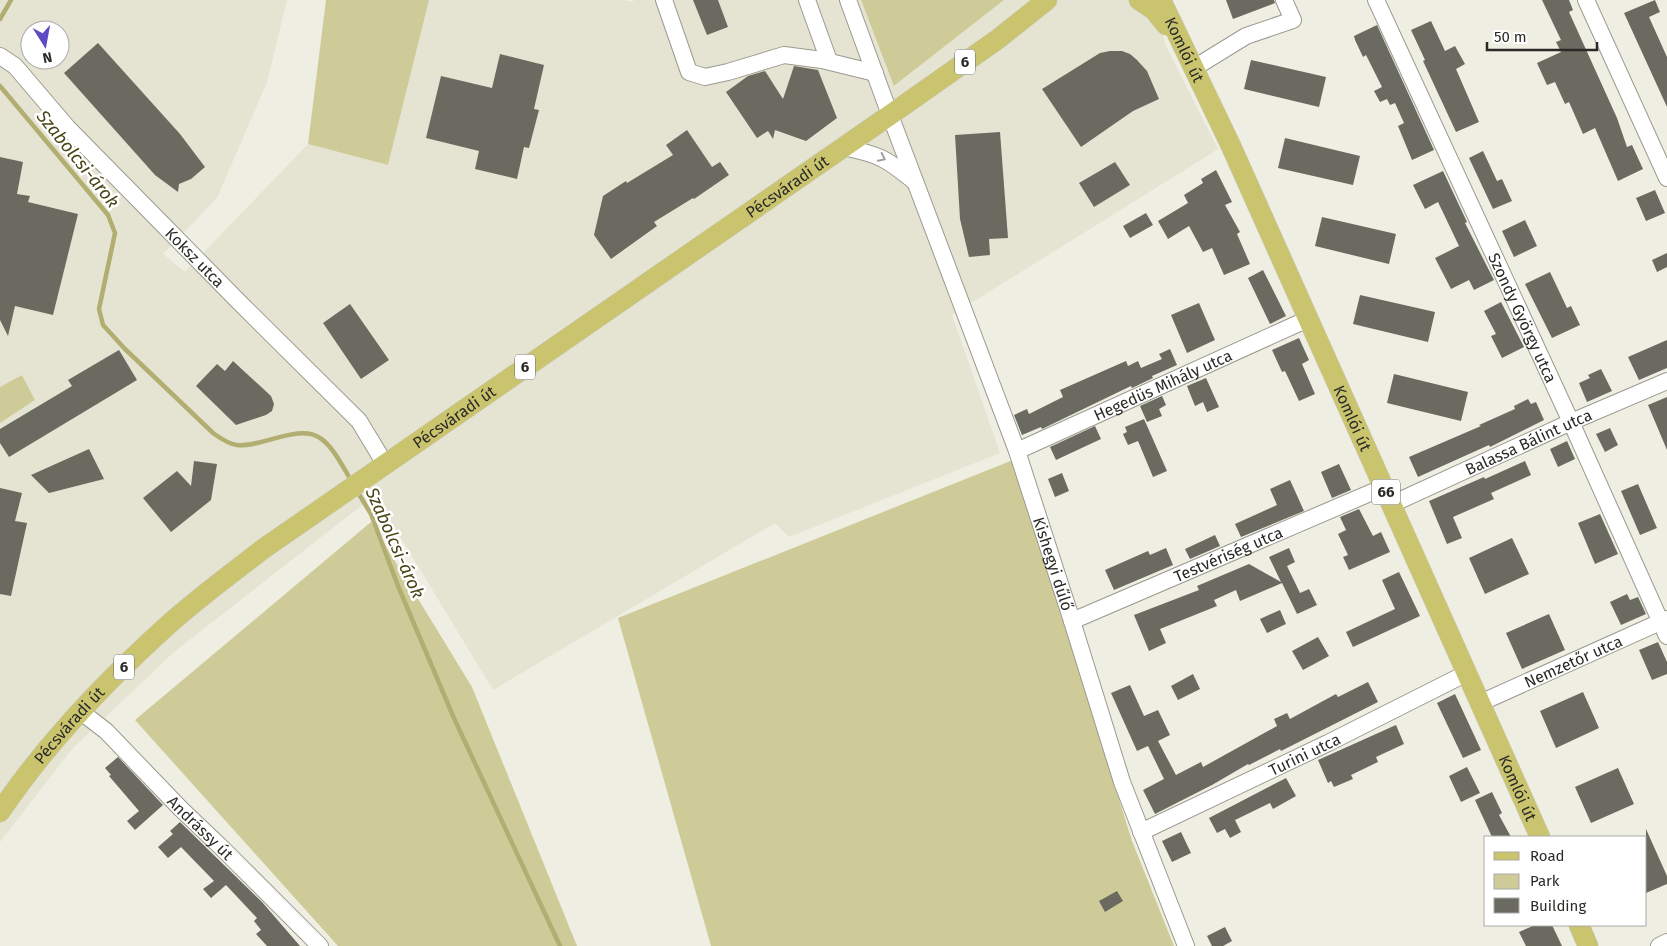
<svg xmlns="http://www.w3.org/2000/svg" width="1667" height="946" viewBox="0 0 1667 946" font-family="'Fira Sans',sans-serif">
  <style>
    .built { fill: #e5e4d2; fill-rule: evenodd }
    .green { fill: #cecb98 }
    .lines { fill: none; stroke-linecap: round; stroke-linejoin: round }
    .stream { stroke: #b2ad71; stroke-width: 4.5 }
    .building { fill: #6a6a60 }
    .minor-casing { stroke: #9a9a8f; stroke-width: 18 }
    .major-casing { stroke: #cccccb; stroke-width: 21 }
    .minor { stroke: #fff; stroke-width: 16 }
    .major { stroke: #cac46e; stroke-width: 20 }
    .oneway { stroke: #9f9f9d }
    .labels { text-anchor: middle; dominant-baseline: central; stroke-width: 5; stroke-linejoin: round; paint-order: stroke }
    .shield { fill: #fff; stroke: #6a6a67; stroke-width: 1 }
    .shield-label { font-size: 15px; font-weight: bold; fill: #2a2a26 }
    .street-label { font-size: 16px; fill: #2a2a26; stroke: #fff }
    .water-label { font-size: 18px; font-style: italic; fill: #494515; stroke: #fff }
  </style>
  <rect width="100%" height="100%" fill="#eeeee3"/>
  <path class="built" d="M0,0H287L267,82L217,198L163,254L185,272L308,144L388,165L429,0H623L633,2V0H861L895,86L1004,0H1157L1165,44L1218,149L952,315L1000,453L789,537L775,523L493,690L375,495L174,652L72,749L0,842V423L35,400L22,375L0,387ZM30,30H60V60H30Z"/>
  <path class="green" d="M326,0H429L388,165L308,144Z
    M861,0H1004L894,86Z
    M22,375L35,400L0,423V387Z
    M1013,460L1132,841L1174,946H711L618,618Z
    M371,522L472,687L577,946H338L135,720Z"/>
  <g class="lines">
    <path class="stream" d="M0,19L11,0
      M0,86L108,215L115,233L99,309L103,325L125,349L213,433C220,438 228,444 237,445C261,448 299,423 320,438C333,446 344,469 352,482
      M357,491L371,514L398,586L453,716L560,946"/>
  </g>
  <path class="building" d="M693,0H718L728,27L707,35Z
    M1226,0H1274L1275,3L1233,19Z
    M1542,0H1569L1573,10L1569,12L1617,118L1627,147L1632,145L1643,169L1618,181L1595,128L1583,134L1569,102L1565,104L1555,82L1547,85L1537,63L1561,52L1556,42L1561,40Z
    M1655,0L1660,12L1649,17L1667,57V107L1624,13Z
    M1431,21L1445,51L1455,46L1465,64L1456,69L1479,122L1456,132L1423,61L1425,60L1411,30Z
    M1377,25L1434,150L1412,160L1398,126L1404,123L1395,103L1390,105L1387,99L1380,102L1374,91L1382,87L1366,55L1363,57L1355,40L1354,36Z
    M98,43L180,134L205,167L191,179L179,184L178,192L155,175L64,73Z
    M1110,51H1122L1130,54L1137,60L1147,71L1159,99L1133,111L1081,147L1042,89L1100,53Z
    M500,54L544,65L534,109L539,110L529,148L524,147L517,179L475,169L479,151L426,138L441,76L492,88Z
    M1251,60L1326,77L1319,107L1244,89Z
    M794,66L818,70L837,118L806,141L775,130L773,139L768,131L757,138L726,92L748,76L765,71L783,99Z
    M687,130L712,167L720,162L729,175L694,199L693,198L654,222L657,226L611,259L594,235L603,196L626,181L627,183L673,155L666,145Z
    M1000,132L1008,238L989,239L990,255L969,257L960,219L955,135Z
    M1285,138L1360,156L1353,185L1278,168Z
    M1483,151L1497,181L1502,179L1512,201L1493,209L1469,158Z
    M0,157L23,162L17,194L30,196L28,202L78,214L53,315L15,306L8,336L0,320Z
    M1115,162L1130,185L1094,207L1079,183Z
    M1216,170L1232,202L1225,205L1240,232L1237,234L1250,264L1224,275L1212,248L1203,252L1189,226L1168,239L1158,221L1188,203L1184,195L1203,183L1201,179Z
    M1443,171L1467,222L1465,223L1494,280L1474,290L1469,280L1451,289L1435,258L1459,246L1438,202L1425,209L1413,185Z
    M1655,190L1665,213L1646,221L1636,198Z
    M1146,213L1153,225L1130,238L1123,226Z
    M1322,217L1396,234L1389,264L1315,246Z
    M1525,220L1537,246L1514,257L1502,231Z
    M1667,253V267L1657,272L1652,260Z
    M1263,270L1286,316L1270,324L1248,278Z
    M1550,272L1567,308L1571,306L1580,325L1552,338L1525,284Z
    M1360,295L1435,312L1428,342L1353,324Z
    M1501,302L1524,347L1502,358L1491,336L1496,334L1484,311Z
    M1199,303L1215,340L1187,353L1171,315Z
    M350,304L389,360L361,379L323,323Z
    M1299,338L1309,360L1302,364L1315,394L1299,401L1285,371L1282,372L1272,350Z
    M1667,340V368L1639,380L1628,357Z
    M1170,349L1177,365L1152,376L1153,378L1132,388L1131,386L1042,429L1041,427L1022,435L1014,415L1027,409L1029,414L1063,397L1060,390L1126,361L1128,366L1138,361L1141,368L1162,359L1159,354Z
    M119,350L137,380L9,457L0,443V429L72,386L68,380Z
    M233,361L271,396L274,404L272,411L266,415L236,425L196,386L217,364L225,371Z
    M1601,369L1612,391L1587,402L1579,383L1590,378L1588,375Z
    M1394,374L1468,392L1461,421L1387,403Z
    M1206,378L1219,407L1207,412L1203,402L1195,406L1187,386Z
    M1162,396L1166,405L1159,409L1162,416L1147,422L1140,406Z
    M1667,397V450L1648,405Z
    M1528,399L1531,404L1536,402L1544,420L1490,447L1489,445L1418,477L1409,457L1481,426L1479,425L1515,409L1514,406Z
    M1144,419L1167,471L1153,477L1138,441L1128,445L1123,434L1127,432L1125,427Z
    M1095,426L1101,439L1056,460L1050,447Z
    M1610,428L1618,445L1605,452L1596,434Z
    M1567,441L1575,459L1558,467L1550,449Z
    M89,449L104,479L49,493L31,475Z
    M194,461L217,464L211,500L171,532L143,498L177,471L191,486Z
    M1525,461L1531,475L1491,493L1494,499L1453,517L1462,538L1447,544L1429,501L1484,477L1485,479Z
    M1339,464L1351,490L1332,498L1321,472Z
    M1062,473L1069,491L1055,497L1048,479Z
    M1290,480L1304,511L1241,537L1235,524L1277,505L1270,489Z
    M1638,484L1657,528L1640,535L1621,491Z
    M0,488L22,493L15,521L27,523L11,596L0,594Z
    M1359,509L1373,536L1381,532L1390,552L1349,570L1343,557L1348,555L1338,534L1346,530L1340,517Z
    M1600,514L1618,554L1595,564L1578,523Z
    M1215,535L1220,546L1190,559L1185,549Z
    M1512,538L1529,574L1485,594L1469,558Z
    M1166,548L1173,565L1114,590L1105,570L1148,551L1150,555Z
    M1289,548L1295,562L1287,566L1300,593L1309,589L1317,605L1297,614L1282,583L1240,601L1236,590L1214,600L1217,606L1160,629L1166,643L1149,651L1134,615L1199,590L1197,586L1249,564L1281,582L1269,557Z
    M1399,572L1420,616L1353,647L1346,632L1395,609L1382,580Z
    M1627,594L1630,600L1638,597L1646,614L1621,625L1610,602Z
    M1280,610L1286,624L1267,633L1260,619Z
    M1549,614L1565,650L1522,669L1506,633Z
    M1318,637L1329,656L1303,670L1292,651Z
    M1658,642L1667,662V674L1652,680L1639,650Z
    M1193,674L1200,689L1178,700L1171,686Z
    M1368,682L1378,702L1281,751L1280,749L1249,765L1248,764L1212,785L1155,814L1143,790L1164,779L1148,746L1137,751L1111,693L1130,685L1144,716L1158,710L1170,735L1158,741L1176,775L1201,762L1203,767L1277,726L1274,719L1287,713L1290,719L1336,694L1338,697Z
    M1583,692L1599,728L1556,748L1540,711Z
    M1455,694L1481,750L1463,758L1437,703Z
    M1396,725L1404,744L1376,757L1378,762L1351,775L1353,779L1334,787L1331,781L1328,783L1318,760Z
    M118,757L163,805L135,830L127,821L139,811L109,776L111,775L105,768Z
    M1467,767L1480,793L1461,802L1449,776Z
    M1618,768L1634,804L1591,823L1575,787Z
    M1286,778L1296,796L1273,809L1270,803L1235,820L1241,832L1230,838L1225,829L1217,833L1209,818Z
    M1492,792L1502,813L1499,815L1511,837H1492L1475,800Z
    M180,822L262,902L300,946H267L256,934L261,930L254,921L257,918L226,885L211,898L203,889L214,881L181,847L168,858L158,847L173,834L170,831Z
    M1646,829L1667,876V884L1646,893Z
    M1181,832L1191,853L1172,862L1162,841Z
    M1117,891L1123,901L1105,912L1099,901Z
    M1535,925H1552L1562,946H1526L1519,932Z
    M1225,927L1232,941L1223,946H1212L1207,936Z"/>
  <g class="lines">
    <defs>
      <g id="minor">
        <path d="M664,0L689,72L705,77L728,72L784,55L822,60L875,73"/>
        <path d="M807,0L829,61"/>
        <path id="s1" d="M848,0L890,115L1017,451L1072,621L1122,782L1186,946"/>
        <path id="s2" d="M1376,0L1571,422L1667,636"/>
        <path d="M1586,0L1667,178"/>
        <path id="s3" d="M0,56L15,66L67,127L241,304L359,421L385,464"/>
        <path d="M1194,68L1246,36L1293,20L1284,0"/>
        <path d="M842,147C879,154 887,159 915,182"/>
        <path id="s4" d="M1017,451L1308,319"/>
        <path id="s5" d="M1392,504L1571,422L1667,381"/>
        <path id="s6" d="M1072,621L1384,487"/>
        <path id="s7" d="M1480,703L1667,619"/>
        <path id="s8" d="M80,711L106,731L181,809L223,849L320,946"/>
        <path id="s9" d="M1141,832L1328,743L1467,673"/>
        <path d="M1659,946L1667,942"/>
      </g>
      <g id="major">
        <path d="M1139,0L1154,10L1166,25"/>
        <path id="s10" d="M1161,0L1231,146L1540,837"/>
        <path id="s11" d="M0,812C47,742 106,681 168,625C198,598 231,574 263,549L890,115L998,39L1047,0"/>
        <path d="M1579,925L1588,946"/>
      </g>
    </defs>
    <use href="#minor" class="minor-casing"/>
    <use href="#major" class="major-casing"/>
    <use href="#minor" class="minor"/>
    <use href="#major" class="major"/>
  </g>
  <defs><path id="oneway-chevron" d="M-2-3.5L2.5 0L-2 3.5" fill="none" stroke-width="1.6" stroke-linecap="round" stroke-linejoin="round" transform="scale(1.25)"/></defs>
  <use class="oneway" href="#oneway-chevron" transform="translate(882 158) rotate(26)"/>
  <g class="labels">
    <g class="shield">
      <rect x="955" y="49.5" width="20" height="25" rx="4"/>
      <rect x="515" y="354.5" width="20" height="25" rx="4"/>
      <rect x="1372" y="479.5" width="28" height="25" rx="4"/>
      <rect x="114" y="654.5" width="20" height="25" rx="4"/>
    </g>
    <g class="shield-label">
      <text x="965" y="62">6</text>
      <text x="525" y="367">6</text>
      <text x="1386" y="492">66</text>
      <text x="124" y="667">6</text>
    </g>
    <g class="street-label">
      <text stroke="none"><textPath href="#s10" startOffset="55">Komlói út</textPath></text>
      <text stroke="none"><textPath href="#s11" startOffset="1011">Pécsváradi út</textPath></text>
      <text stroke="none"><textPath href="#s3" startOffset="281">Koksz utca</textPath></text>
      <text stroke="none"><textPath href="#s2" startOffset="350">Szondy György utca</textPath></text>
      <text stroke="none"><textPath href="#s4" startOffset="160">Hegedüs Mihály utca</textPath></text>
      <text stroke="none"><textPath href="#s11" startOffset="606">Pécsváradi út</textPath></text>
      <text stroke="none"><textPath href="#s10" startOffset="460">Komlói út</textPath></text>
      <text stroke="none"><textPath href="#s5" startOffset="150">Balassa Bálint utca</textPath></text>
      <text stroke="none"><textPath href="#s6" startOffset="170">Testvériség utca</textPath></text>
      <text stroke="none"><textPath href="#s1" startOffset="600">Kishegyi dűlő</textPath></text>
      <text stroke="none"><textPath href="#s7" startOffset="102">Nemzetőr utca</textPath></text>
      <text stroke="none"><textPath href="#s11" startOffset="111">Pécsváradi út</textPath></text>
      <text stroke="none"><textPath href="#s9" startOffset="181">Turini utca</textPath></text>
      <text stroke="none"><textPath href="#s10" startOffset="865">Komlói út</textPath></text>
      <text stroke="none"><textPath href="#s8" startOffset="168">Andrássy út</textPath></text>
    </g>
    <g class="water-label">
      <text transform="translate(78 159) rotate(51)">Szabolcsi-árok</text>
      <text transform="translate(395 543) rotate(66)">Szabolcsi-árok</text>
    </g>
  </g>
  <rect x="1484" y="836" width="162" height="90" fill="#ffffff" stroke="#aaaaa8"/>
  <rect x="1494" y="852" width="25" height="8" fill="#cac46e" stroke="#aaaaa8"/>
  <text x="1530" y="861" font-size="15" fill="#2a2a26">Road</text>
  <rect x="1494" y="874" width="25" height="15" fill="#cecb98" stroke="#aaaaa8"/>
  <text x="1530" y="886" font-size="15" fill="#2a2a26">Park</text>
  <rect x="1494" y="898" width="25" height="15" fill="#6a6a60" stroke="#aaaaa8"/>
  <text x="1530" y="911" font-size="15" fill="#2a2a26">Building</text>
  <g transform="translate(45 45) rotate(169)"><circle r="24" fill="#ffffff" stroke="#aaaaa8"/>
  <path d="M0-4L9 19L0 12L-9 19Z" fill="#5d4bc4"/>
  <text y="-8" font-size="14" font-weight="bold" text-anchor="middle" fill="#2a2a26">N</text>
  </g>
  <path d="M1487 42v8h110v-8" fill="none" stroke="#2a2a26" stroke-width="2.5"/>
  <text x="1494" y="42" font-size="15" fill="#2a2a26" stroke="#ffffff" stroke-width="4" paint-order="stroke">50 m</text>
</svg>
